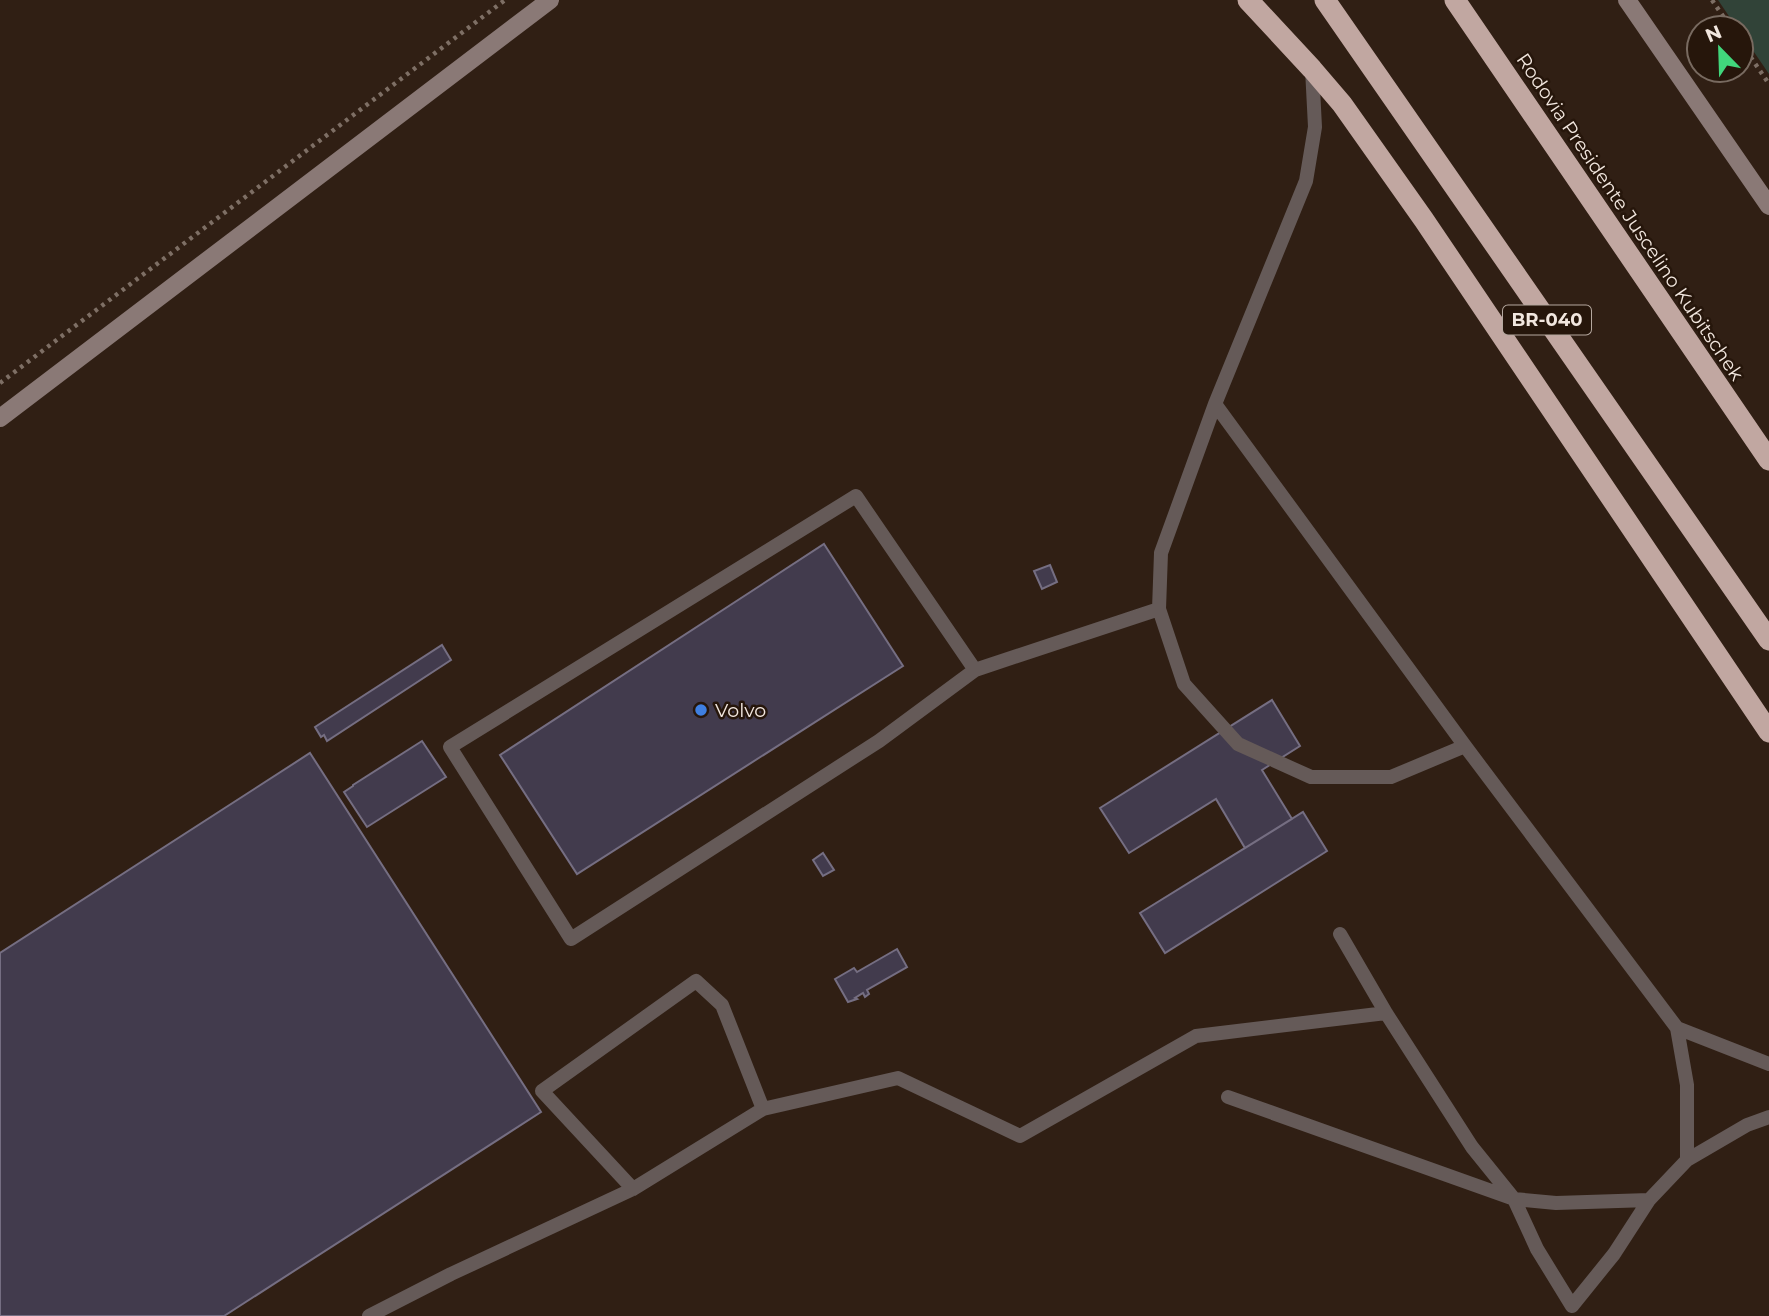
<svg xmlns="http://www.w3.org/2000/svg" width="1769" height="1316" viewBox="0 0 1769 1316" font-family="Montserrat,sans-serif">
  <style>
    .green { fill: #314338 }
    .building { fill: #423b4d; stroke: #756e82; stroke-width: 2 }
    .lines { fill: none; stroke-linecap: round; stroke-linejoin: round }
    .path { stroke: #7e6f65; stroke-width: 4.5; stroke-dasharray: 3.5 5; stroke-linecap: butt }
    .lane { stroke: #655a58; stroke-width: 14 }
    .secondary { stroke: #8a7976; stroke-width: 18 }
    .highway { stroke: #c1a7a1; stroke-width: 21 }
    .shop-dot { fill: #3f7fe0; stroke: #26160b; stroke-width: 2.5 }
    .labels { text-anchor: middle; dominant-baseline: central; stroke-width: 5; stroke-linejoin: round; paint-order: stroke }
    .shield { fill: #26160b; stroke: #b5a89f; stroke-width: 2 }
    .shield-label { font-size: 18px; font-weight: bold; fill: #f2e7df }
    .street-label { font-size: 19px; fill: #f2e7df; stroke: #26160b }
    .poi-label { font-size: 19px; fill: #f2e7df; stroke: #26160b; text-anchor: start }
  </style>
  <rect width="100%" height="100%" fill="#301f14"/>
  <path class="green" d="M1718,0H1769V74L1741,33V28H1737Z"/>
  <path class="building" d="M824,544L903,666L577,874L500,755Z
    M1050,565L1057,582L1042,589L1034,571Z
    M442,645L451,660L327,741L324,735L321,737L315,727Z
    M1272,700L1300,746L1262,770L1292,819L1245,848L1216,799L1129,853L1100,808Z
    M422,741L446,777L367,827L344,792L353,786V785Z
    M310,753L541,1112L224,1316H0V953Z
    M1303,812L1327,851L1165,953L1140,913Z
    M823,853L834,870L823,876L813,860Z
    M897,949L907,967L867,990L869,994L865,997L863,993L855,998L857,999L848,1002L835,979L854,968L857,972Z"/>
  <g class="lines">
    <path class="path" d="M1712,0L1731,28
      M1741,43L1769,84
      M0,383L505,0"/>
    <path class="lane" d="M1312,69L1315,127L1306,181L1215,404L1161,553L1159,609L1184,684L1238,744L1311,777H1391L1465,746
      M1215,404L1465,746L1677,1028L1769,1064
      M975,670L856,496L450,747L571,939L879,741L975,670L1159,609
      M1340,934L1386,1013L1472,1147L1514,1199L1556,1203L1649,1200L1687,1160V1085L1677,1028
      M1228,1097L1514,1199L1537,1249L1572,1306L1614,1254L1649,1200
      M1687,1160L1747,1125L1769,1117
      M633,1189L542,1091L696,981L722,1005L763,1109
      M369,1316L451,1274L633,1189L763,1109L898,1078L1020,1136L1196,1036L1386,1013"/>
    <path class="secondary" d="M1627,0L1769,206
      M0,418L550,0"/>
    <path class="highway" d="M1248,0L1312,69L1342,104L1424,220L1769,732
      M1325,0L1769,640
      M1455,0L1769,460"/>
  </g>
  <circle class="shop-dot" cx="701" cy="710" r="7"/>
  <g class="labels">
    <rect class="shield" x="1503" y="305.5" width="88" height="29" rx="5"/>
    <g class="shield-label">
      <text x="1547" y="320">BR-040</text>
    </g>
    <g class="street-label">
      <text transform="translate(1630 217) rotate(56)">Rodovia Presidente Juscelino Kubitschek</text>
    </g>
    <g class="poi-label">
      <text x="715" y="710">Volvo</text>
    </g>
  </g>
  <g transform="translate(1720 49) rotate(337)"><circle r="33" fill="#26160b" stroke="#786a60" stroke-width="2"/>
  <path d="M0-5L12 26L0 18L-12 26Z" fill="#41d77c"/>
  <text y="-10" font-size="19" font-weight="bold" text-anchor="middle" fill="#f2e7df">N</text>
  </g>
</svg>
